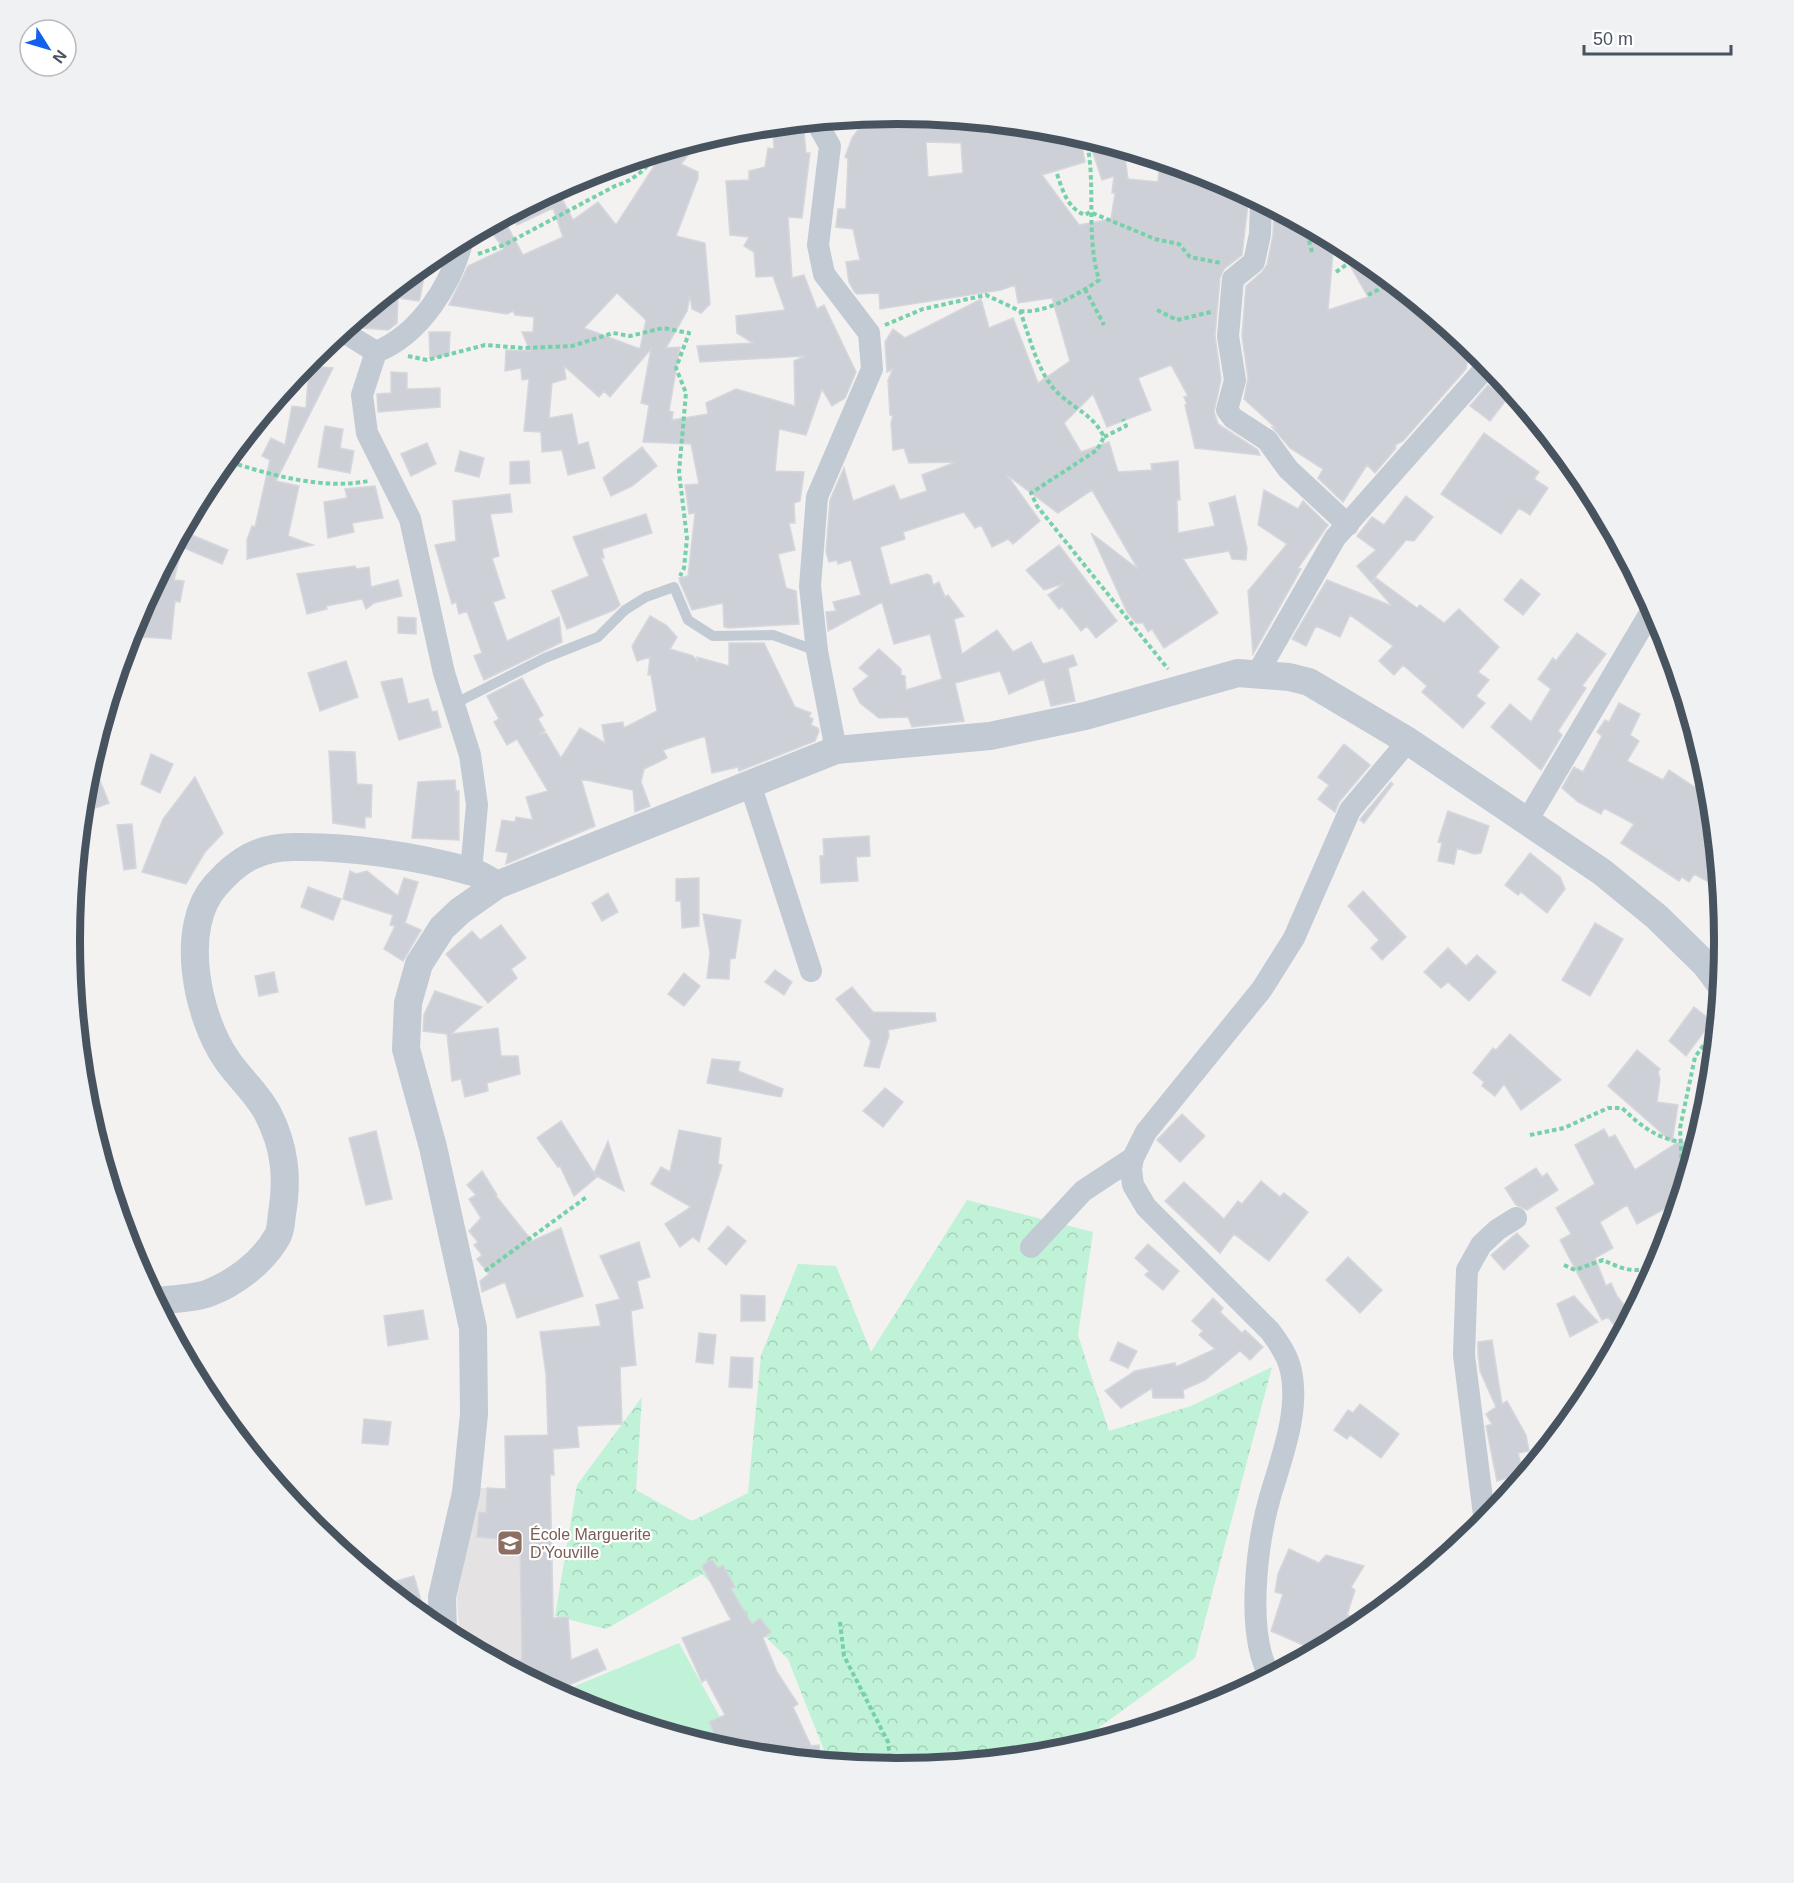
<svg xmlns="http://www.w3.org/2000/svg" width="1794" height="1883" viewBox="0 0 1794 1883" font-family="Helvetica,sans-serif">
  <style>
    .education { fill: #e5e2e3 }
    .forest { fill: url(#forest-crowns) }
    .garden { fill: #bff2d7 }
    .building { fill: #cdd0d6; stroke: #d5d7dd; stroke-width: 1.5; fill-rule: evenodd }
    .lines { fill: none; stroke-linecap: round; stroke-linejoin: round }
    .path { stroke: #76d1ab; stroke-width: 4; stroke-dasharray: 4.5 3; stroke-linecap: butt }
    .service { stroke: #c2cad3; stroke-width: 10 }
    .minor { stroke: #c2cad3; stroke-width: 22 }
    .tertiary { stroke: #c2cad3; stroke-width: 28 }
    .labels { text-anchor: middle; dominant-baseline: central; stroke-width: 4.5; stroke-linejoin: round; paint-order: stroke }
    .education-label { font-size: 16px; fill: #785e54; stroke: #fff; text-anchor: start }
    .rim { fill: none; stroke: #485360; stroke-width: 8 }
  </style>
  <defs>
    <pattern id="forest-crowns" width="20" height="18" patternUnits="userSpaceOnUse" patternTransform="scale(1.5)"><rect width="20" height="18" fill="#bff2d7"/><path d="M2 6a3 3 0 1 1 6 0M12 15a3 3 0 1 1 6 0" fill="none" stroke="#a6d1bb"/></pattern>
  </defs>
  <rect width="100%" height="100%" fill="#f4f1f1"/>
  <path class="education" d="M479,1488H551L555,1661L491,1659L460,1642L457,1598Z"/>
  <path class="forest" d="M967,1200L1093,1232L1078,1335L1109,1431L1191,1406L1272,1367L1195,1658L1065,1752L1058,1754L897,1769L829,1763L788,1659L702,1574L606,1629L555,1616L577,1485L642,1397L636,1490L692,1521L748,1493L761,1355L798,1264L836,1266L871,1352Z"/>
  <path class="garden" d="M679,1643L738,1750L735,1754L580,1706L556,1694Z"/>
  <path class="building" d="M897,114L1059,129L1080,136L1085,162L1042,175L1079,225L1111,219L1115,193H1112L1114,176L1102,180L1091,147L1106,144L1124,149L1128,179L1158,182L1160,160L1214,177L1249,195L1242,255L1224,269L1220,278L1215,335L1221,379L1214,412L1218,424L1258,450L1260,455L1195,448L1185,405L1187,404L1184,397L1188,396L1171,365L1138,378L1151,410L1107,427L1093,394L1064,423L1081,452L1109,442L1118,472L1152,470L1151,464L1178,461L1180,500H1177L1178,533L1215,526L1209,503L1235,496L1247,548L1246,560L1232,559L1229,551L1183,559L1218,613L1164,648L1152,629L1148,632L1143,623H1136L1127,612L1091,533L1138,569L1092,490L1058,513L1007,475L1040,521L1013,544L1008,539L992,547L981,525L975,528L964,512L903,532L905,539L880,547L890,585L927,574L931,576L933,585L939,582L945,597L948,595L964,616L954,619L962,654L997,630L1013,652L1031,642L1043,664L1073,655L1077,665L1068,668L1075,701L1051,706L1044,679L1009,694L1000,671L955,683L964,721L912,727L908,717L879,718L860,703L853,689L869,676L859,668L879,649L901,669V675L905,676L906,690L942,679L930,634L894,644L882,602L828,631L826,612L836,611L833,602L861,595L851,560L838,564L837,560L829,562L826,552L830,500L844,468L853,501L894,485L900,500L927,491L922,475L956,462L909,463L904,448L893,450L891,423L893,416L890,415L888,380L893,369L887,372L885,342L893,329L905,338L981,299L989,328L1013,318L1038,383L1070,361L1052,298L1018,303L1015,285L1001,290L880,309L879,293L857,294L854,291L849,282L846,262L860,260L853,229L836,227L838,209H846L848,159L845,157L852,138L868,116ZM926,142L961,143L963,173L928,177Z
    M803,123L806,153H810L802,218L788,217L792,278L804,275L817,309L824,305L856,372L845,398L832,406L822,389L806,435L779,429L775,471L804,472L800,501L794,503L795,523H789L795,550L778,554L786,588L796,591L799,624L729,628L724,627L723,603L692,610L680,582L679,578L688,576L695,513L689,514L685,485L699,484L691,444L643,442L649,405L641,403L651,349L610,397L604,391L599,397L564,366L566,379L552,383L549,418L572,414L578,445L588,442L595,468L568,475L562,450L542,452L541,432L524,431L529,379L522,380L521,368L505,371L506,350L530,351L522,332H533L534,317L515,315L513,311L507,314L449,305L468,266L504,249L487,226L503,218L523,255L563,237L553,208L517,225L511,213L557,189L573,220L598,202L616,225L664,151L680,146L690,153L681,164L698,172V178L676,236L705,243L710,304L701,313L692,309L690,295L687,311L666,348L680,347L669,411L673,412L672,420L708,414L706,403L736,389L795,406L794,361L805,356L700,362L697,346L753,343L737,333L736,316L785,310L773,276L756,277L754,252L744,246L749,237L730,235L726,181L749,180V171L765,167L768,148L774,149L773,126ZM617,293L646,320L640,349L584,328Z
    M1274,209L1334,241L1328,310L1368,297L1337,243L1357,253L1470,346L1466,369L1403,441L1395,445L1396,448L1375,473L1367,465L1343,502L1318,478L1323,469L1290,448L1272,427L1276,428L1244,399L1248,378L1242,336L1246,286L1262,272L1267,265L1273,235Z
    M427,261L420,298L419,301L398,298L397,323L388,330L362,328L365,312Z
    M429,332H450L449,355L430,358Z
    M309,366L333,368L276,481L299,486L288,536L313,545L247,559V540L252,526L255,527L270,460L262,456L271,438L285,445L292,406L306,408Z
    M391,372L407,373V389L440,388V407L378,412L377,394L391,393Z
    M1488,385L1507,399L1490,421L1470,406Z
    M325,426L343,429L340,448L354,451L350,473L318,467Z
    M1484,433L1539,472L1534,479L1548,488L1530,515L1519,508L1501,534L1441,494Z
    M427,443L436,464L411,476L401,454Z
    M642,447L657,466L632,486L611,496L603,478Z
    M460,451L484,458L479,477L455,471Z
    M529,461L530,483L510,484V462Z
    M375,486L383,518L352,523L354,532L328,538L324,502L347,498L345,489Z
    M1264,490L1298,509L1303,501L1328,525L1298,568L1301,569L1253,654L1248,591L1287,544L1258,525Z
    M510,494L512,512L490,514L499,556L492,558L505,598L493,602L507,641L559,617L562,642L484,680L474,656L482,653L467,611L459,614L456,602L452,604L435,545L456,541L453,501Z
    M1406,496L1433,517L1414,541L1406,540L1371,582L1357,566L1376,550L1357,536L1372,517L1384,525Z
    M646,514L652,533L602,549L604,558H601L620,605L614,610L567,629L552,591L589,576L573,537Z
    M182,531L228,550L222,564L182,547L174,580L184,581L180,602L175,601L171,639L143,637L146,606L150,607L158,577Z
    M1059,545L1117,621L1096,638L1087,626L1081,631L1062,607L1059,609L1048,595L1065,583L1044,590L1026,570Z
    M355,566L356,569L369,567L371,587L398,580L402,596L374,603L366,609L362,599L326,606L327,609L307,614L297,574Z
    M1376,578L1417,608L1420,605L1444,623L1459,609L1499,647L1478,672L1489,680L1476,696L1485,703L1463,728L1422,692L1427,686L1403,665L1394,675L1379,661L1393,646L1350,615L1340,637L1316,626L1306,646L1292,639L1327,580L1392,606L1372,583Z
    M1521,579L1540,594L1523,615L1504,600Z
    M650,616L666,625L677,637L670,649L693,656L698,662L697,657L729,666V643H764L795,707L811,713L809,717L813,719L811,725L818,728L819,731L815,741L739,771L738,767L712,773L705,736L663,750L667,758L644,769L641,782L650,806L635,812L633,790L581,779L595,826L506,864L508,853L496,851L502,820L515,822L516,817L533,820L526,797L548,791L517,739L507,745L494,722L499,719L487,696L522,678L543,715L538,719L545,731L539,734L546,733L561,758L580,728L605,743L602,725L623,722L624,728L657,711L651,675H648L650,657L637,661L632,646Z
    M398,617L416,618V634L398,633Z
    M1577,633L1606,654L1582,686L1586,688L1558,731L1562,735L1541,770L1491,727L1510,704L1531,722L1551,689L1538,679L1553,658L1556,661Z
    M346,661L358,697L320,711L308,673Z
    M402,678L408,704L428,699L432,712L437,711L441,727L399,740L381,682Z
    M1619,703L1640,714L1630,735L1639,741L1627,761L1663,780L1669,770L1711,798L1720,888L1694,874L1689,882L1682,877L1679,881L1621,843L1634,824L1604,808L1601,814L1578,802L1562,788L1574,767L1583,772L1602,736L1597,732L1605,720L1609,722Z
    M1344,744L1370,765L1339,802L1335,812L1318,799L1329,785L1318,777Z
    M329,751L355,752L357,784L372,785L371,817H365V828L333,823Z
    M151,754L173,764L160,793L141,784Z
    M98,776L109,803L90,810L84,791L85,780Z
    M195,777L223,833L205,852L186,884L142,872L163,819Z
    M455,780L456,791H459V840L412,838L418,782Z
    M1391,782L1393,784L1364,823L1360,820L1362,817Z
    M1448,811L1489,826L1481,853L1474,854L1457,848L1454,864L1438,861L1442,843L1438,842Z
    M132,824L136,868L124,870L117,825Z
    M869,836L870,856L856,857L858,881L821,883L820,856H824L823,839Z
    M1530,853L1560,877L1565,889L1547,913L1521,892L1518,895L1505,885Z
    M350,871L356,874L367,871L398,896L404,878L418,882L405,923L421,930L403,961L384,949L395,926L390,925L393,915L343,899Z
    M699,878V926L682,928L681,901H676V879Z
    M308,887L341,899L333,920L301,907Z
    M1363,891L1406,937L1382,960L1371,948L1379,940L1348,906Z
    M608,893L618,912L602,921L592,903Z
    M703,914L741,920L735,958L730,959L729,979L707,978L710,953Z
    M1595,923L1623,939L1590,996L1562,980Z
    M501,925L526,958L511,969L517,978L488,1003L446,954L472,931L480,940Z
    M1448,948L1466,966L1477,955L1496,972L1469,1001L1448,982L1441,988L1424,972Z
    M775,970L792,982L784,995L765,982Z
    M274,972L278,992L259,996L255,976Z
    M684,973L700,986L684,1006L668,994Z
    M852,987L873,1012L935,1013L936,1021L888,1030L889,1036L879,1068L864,1066L871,1041L836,999Z
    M435,991L482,1007L451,1034L498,1028L501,1056H518L520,1074L487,1083L488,1091L465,1097L461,1079L452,1081L447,1034L423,1031L424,1015Z
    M1694,1007L1712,1021L1686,1056L1669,1041Z
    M1510,1034L1561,1080L1521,1110L1504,1084L1495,1096L1482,1086L1484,1082L1473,1073L1493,1048L1496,1050Z
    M1637,1050L1660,1069L1658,1072L1660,1079L1657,1102L1678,1105L1672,1142L1608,1086Z
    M712,1059L740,1062L738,1071L783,1089L781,1097L707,1083Z
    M885,1088L903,1102L883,1127L863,1111Z
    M1182,1114L1205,1136L1180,1162L1157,1140Z
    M561,1121L594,1173L608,1141L624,1191L595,1175L597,1177L574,1196L560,1166L558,1167L537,1138Z
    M1604,1129L1609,1138L1615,1135L1635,1170L1675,1144L1698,1139L1679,1201L1637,1224L1627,1205L1600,1222L1613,1248L1595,1258L1606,1286L1611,1283L1617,1296L1632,1315L1621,1335L1608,1317L1602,1320L1560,1240L1571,1234L1556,1208L1595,1184L1575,1145Z
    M679,1130L721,1138L718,1164L722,1165L699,1242L693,1237L680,1247L665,1224L691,1207L651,1184L661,1167L670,1172Z
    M376,1131L392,1199L366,1205L349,1138Z
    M1536,1168L1542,1177L1547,1173L1558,1190L1527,1210L1516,1205L1505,1188Z
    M482,1171L497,1195L496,1196L532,1241L561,1228L583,1296L517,1318L505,1282L482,1292L480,1281L489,1274L477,1259L482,1255L474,1245L478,1242L469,1231L481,1218L469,1199L476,1195L467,1185Z
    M1261,1181L1280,1197L1284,1193L1308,1212L1269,1261L1234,1234L1220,1253L1165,1201L1184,1182L1224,1219L1238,1201L1242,1204Z
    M728,1226L746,1241L726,1265L708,1249Z
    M1517,1233L1529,1246L1504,1270L1491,1255Z
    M639,1242L650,1277L637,1281L643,1308L631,1311L636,1365L620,1367L622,1424L577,1426L579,1447L553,1449L554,1475H550L553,1618L568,1617L571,1660L597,1649L606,1669L569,1685L541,1686L497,1662L522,1660L520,1541L477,1537L479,1512L486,1513L487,1488L506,1489L505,1436L548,1435L546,1374L540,1332L601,1326L596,1305L620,1299L600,1256Z
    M1148,1244L1179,1271L1163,1290L1145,1275L1149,1271L1135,1258Z
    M1348,1257L1382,1290L1360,1313L1326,1280Z
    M741,1295L765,1296V1321H741Z
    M1574,1296L1598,1322L1570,1337L1557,1304Z
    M1213,1298L1223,1308L1220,1312L1242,1333L1245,1330L1263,1347L1250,1360L1240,1351L1205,1380L1183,1390L1184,1398H1153L1152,1388L1121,1408L1105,1391L1135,1371L1175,1363L1176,1367L1215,1349L1199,1335L1203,1331L1192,1321Z
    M423,1310L428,1339L388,1346L384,1316Z
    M699,1333L716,1335L713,1364L696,1362Z
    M1492,1340L1502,1404L1507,1401L1526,1435L1529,1451L1518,1453L1523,1473L1497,1481L1486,1426L1492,1424L1486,1414L1496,1407L1480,1371L1478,1354V1342Z
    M1118,1342L1137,1351L1128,1368L1110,1360Z
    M731,1357L753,1358L752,1388L729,1387Z
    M1360,1404L1399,1434L1381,1458L1350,1435L1347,1439L1334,1430L1348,1410L1353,1413Z
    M364,1419L391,1422L388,1445L362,1443Z
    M1289,1549L1319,1563L1326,1555L1364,1566L1351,1587L1355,1590L1347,1615L1353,1617L1350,1624L1359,1628L1317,1651L1271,1631L1283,1594L1275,1592L1278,1574Z
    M712,1559L718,1568L723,1565L735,1587L731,1589L752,1624L760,1618L771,1632L763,1638L777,1672L798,1704L793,1707L811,1746L819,1745L821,1762L735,1754L721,1749L709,1722L725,1715L706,1679L702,1682L682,1638L731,1620L702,1566Z
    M414,1576L426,1618V1621L382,1585Z"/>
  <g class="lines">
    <path class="path" d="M1057,174C1063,191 1067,208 1085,215L1090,212L1155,239L1179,244L1190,257L1221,263
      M1312,252L1307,233L1314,230
      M478,254L504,245L615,186C635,180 645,169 659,153
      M1336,272L1360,255
      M1085,289L1104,325
      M1368,295L1393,282
      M1157,310L1177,320L1211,312
      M1020,311C1045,314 1079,294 1099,280C1085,233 1097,185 1086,138
      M885,325L923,309L986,295L1020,311C1030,337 1038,376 1060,395C1077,410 1094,416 1104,437L1097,450L1031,493L1037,506L1168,669
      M408,356L427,360L485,345L524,348L572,346L613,333L630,336L663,328L689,333L676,368L686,393L679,472L687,538L684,568L680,576
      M1104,437L1126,426L1123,419
      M205,489L230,462C271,475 324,490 368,481
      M1530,1135L1564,1128L1608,1108H1622C1640,1125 1654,1137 1680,1142
      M1683,1188L1680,1128L1695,1057L1717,1027
      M1564,1265L1575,1270L1603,1260C1628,1272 1648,1278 1665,1250
      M485,1271L588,1196
      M840,1622L844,1656L888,1742L891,1769"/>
    <path class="service" d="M454,704L545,658L598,637L625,610L646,597L674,587L688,620L713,636L773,635L817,651"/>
    <path class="minor" d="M816,121L830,146L818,245L824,274L869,333L872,369L817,497L810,586L817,651L836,750
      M1261,202L1260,234L1254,262L1233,279L1228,336L1235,380L1227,410L1233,418L1267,440L1288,469L1348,525
      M342,331L376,352C421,334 452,283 463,239
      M376,352L362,395L367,433L410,519L444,673L470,755L477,805L471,871
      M1257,674L1335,538L1489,364
      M750,784L811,971
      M1527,821L1653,608
      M1031,1247L1083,1191L1133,1158
      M1485,1523L1464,1355L1467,1270L1481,1245L1497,1230L1516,1218
      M1270,1676C1245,1634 1257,1543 1270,1497C1281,1459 1300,1411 1291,1371C1288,1356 1279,1343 1270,1331L1146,1207L1133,1185L1131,1169L1133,1158L1146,1132L1262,989L1294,938L1350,810L1408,741"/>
    <path class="tertiary" d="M155,1301C171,1299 193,1299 209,1293C235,1283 263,1262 277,1237C281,1231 281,1221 282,1214C288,1178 285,1147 268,1114C258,1094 239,1078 227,1060C197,1017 178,927 216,885C239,859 260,847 294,847C348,846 417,856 469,871C479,873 488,880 497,885
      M443,1633L442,1597L466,1493L474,1414L473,1328L433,1147L406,1049L408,1003L419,964L442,928L460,911L497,885L836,750L990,736L1085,716L1238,673L1289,677L1309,682L1408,741L1602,872L1657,917L1706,965L1721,985"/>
  </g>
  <defs>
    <symbol id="school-square" viewBox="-11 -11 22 22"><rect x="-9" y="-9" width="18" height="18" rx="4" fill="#8d6e63" stroke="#fff"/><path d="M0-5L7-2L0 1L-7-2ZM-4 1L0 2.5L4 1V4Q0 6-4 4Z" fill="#fff"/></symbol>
  </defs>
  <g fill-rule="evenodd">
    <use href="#school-square" x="495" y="1528" width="30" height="30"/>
  </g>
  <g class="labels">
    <g class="education-label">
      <text x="530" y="1534">École Marguerite<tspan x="530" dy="18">D'Youville</tspan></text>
    </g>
  </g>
  <path d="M0 0H1794V1883H0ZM80 941a817 817 0 1 1 1634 0a817 817 0 1 1-1634 0Z" fill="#f0f1f2" fill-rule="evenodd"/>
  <path class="rim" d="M80 941a817 817 0 1 1 1634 0a817 817 0 1 1-1634 0Z"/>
  <g transform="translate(48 48) rotate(127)"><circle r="28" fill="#ffffff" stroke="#b6babf" stroke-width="1.5"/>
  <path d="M0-4.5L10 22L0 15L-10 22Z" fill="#1260ed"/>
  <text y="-9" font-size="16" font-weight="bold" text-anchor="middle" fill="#485360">N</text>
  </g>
  <path d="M1584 45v9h147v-9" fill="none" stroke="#485360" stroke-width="3"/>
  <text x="1593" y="45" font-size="18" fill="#485360" stroke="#ffffff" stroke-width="4.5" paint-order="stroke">50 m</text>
</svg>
